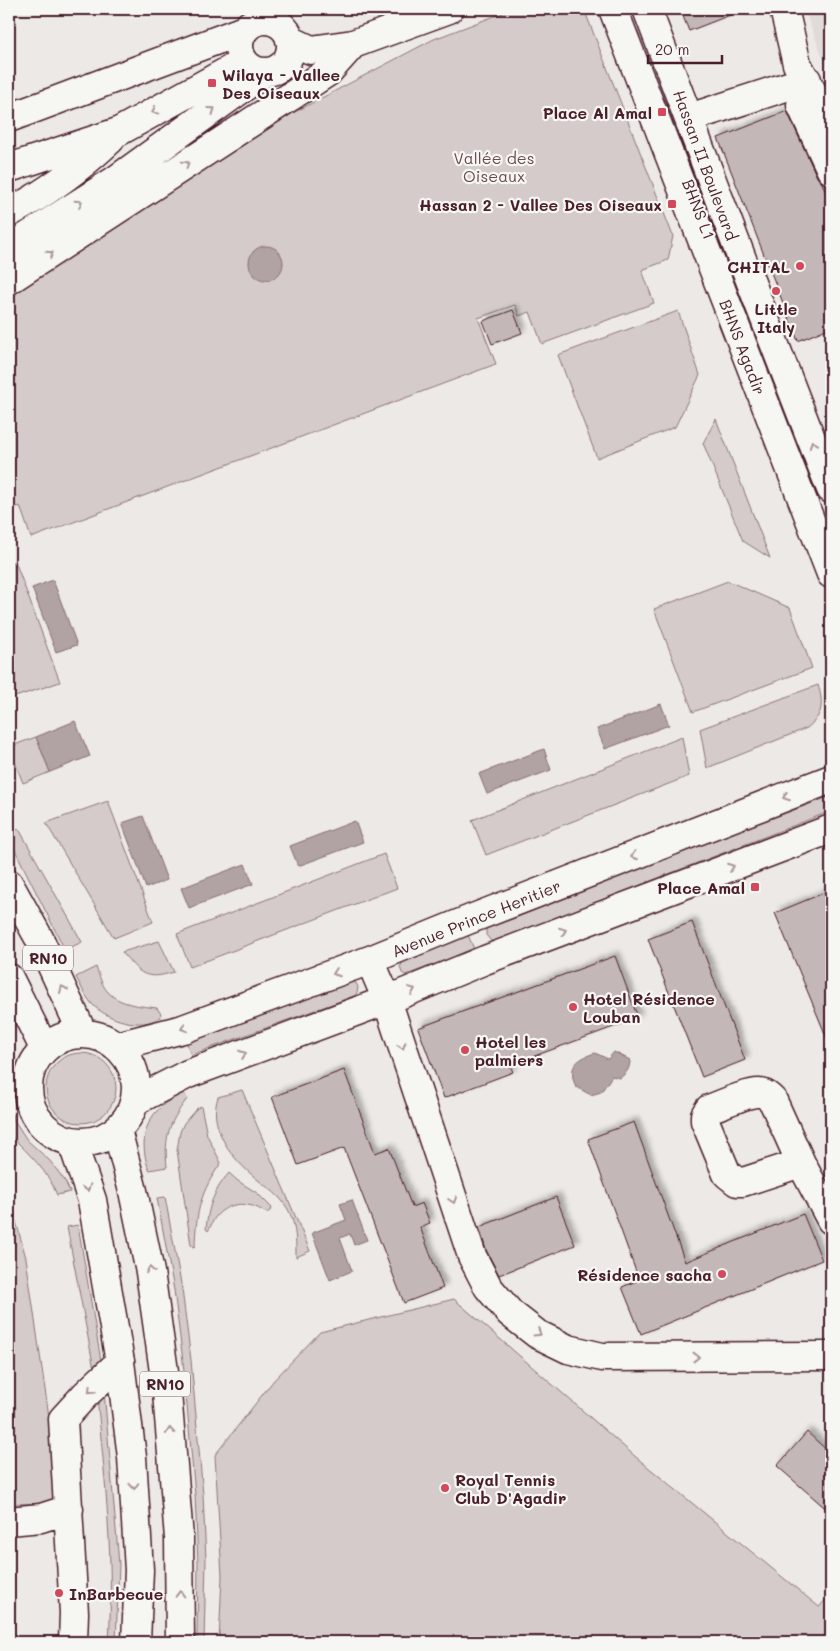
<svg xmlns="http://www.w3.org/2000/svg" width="840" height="1651" viewBox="0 0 840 1651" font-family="Mali,sans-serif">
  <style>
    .built { fill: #e0dad8 }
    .green { fill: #d4cbca; stroke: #8f757a }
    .water { fill: #b1a2a3; stroke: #886e73 }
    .building { fill: #c4b7b7; stroke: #4a1f2b; filter: url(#shadow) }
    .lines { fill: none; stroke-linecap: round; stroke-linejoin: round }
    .minor-casing { stroke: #4a1f2b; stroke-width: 31 }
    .major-casing { stroke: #4a1f2b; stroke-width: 31 }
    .minor { stroke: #f6f6f2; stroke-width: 28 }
    .major { stroke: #f6f6f2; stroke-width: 28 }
    .oneway { stroke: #a99598 }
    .poi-dot { fill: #d1495b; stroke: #f6f6f2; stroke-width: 2 }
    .labels { text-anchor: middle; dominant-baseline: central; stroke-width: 4.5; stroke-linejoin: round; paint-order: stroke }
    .shield { fill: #f6f6f2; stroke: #7e6067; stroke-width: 1 }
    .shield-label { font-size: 15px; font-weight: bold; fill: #4a1f2b }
    .poi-label { font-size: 16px; font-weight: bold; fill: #4a1f2b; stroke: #f6f6f2; text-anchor: start }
    .park-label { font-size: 16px; fill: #6c4a53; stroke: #f6f6f2 }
    .street-label { font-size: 16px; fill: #4a1f2b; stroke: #f6f6f2 }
  </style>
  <defs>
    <filter id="shadow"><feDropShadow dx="4.5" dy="-4.5" stdDeviation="2.5" flood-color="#0004"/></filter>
  </defs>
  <rect width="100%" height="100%" fill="#ece9e6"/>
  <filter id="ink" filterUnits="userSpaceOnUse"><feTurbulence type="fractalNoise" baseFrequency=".02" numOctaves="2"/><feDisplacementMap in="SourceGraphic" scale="10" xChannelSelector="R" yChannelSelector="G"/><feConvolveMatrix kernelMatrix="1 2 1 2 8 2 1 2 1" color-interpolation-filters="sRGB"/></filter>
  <g filter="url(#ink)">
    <path class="built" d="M804,9H831V78Z"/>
    <path class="green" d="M513,9H584L673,236L668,260L642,270L654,303L542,344L530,312L519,316L515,305L478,318L496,364L31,538L20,506L9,510V298L81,249L293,113L434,39Z
      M678,311L700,375L675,427L597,458L558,355Z
      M716,419L770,558L743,541L703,443Z
      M15,561L60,682L9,699V564Z
      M728,581L790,608L812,668L693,712L654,609Z
      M818,685C824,704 823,715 807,728L707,768L700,729Z
      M36,737L50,772L23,783L9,747Z
      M682,737L689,776L486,855L472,820Z
      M831,796V811L496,941H491L486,935V930L489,926Z
      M108,801L153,922L114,938L46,823Z
      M19,829L82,942L65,950L11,842V834L14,830Z
      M384,854L397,888L190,967L177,934Z
      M468,935L474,949L409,974L405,975L402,973L400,967L403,962Z
      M159,941L174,972C145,981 140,974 122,952Z
      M96,967C99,975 102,986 108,992C119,1005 142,1006 157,1008L161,1014L160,1017C141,1031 106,1019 92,1004C85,996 81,986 76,977Z
      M349,981L356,983L358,987L357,993L354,996L191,1055L186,1041Z
      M46 1088a35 35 0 1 1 70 0a35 35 0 1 1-70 0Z
      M242,1090L310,1251L296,1257C296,1238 296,1218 283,1202C278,1195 270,1189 263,1184C244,1169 228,1154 219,1131C215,1119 214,1109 218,1097Z
      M184,1093L187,1099C169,1123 164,1136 167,1167L149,1170C136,1135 149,1107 184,1093Z
      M201,1106L207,1135L221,1163C201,1191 196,1211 195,1246L193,1247L191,1245L177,1150L180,1132L184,1123L196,1109Z
      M9,1108L14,1120L27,1140L50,1161L65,1181L70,1192L57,1195C48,1171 29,1154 11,1136L9,1131Z
      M229,1173L238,1181L257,1193L272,1208L271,1210L267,1213C261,1210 256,1206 248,1205C235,1202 219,1209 213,1221C211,1225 210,1228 208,1231L206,1229C208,1207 214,1190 229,1173Z
      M9,1196L26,1258L49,1417L58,1503L9,1504Z
      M165,1197L182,1289L191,1360L203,1495L206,1560L204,1642H197L198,1563L195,1495L183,1361L174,1290L157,1198Z
      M78,1225L102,1367L95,1374L67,1227Z
      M454,1299L637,1458L819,1607L831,1594V1642H219L222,1576L215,1455L274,1380L320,1332Z
      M104,1391L119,1564L116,1642H109C114,1560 105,1479 97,1397Z"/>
    <path class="water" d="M249 263a17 17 0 1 1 34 0a17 17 0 1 1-34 0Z
      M53,580L77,645L56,652L32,588Z
      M661,704L669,725L605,749L597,729Z
      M75,721L90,756L50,772L36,737Z
      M544,749L551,770L487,794L479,774Z
      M143,816L167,880L146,888L122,823Z
      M355,821L363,842L298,866L290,846Z
      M245,864L253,884L189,908L181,888Z
      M614,1052L630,1060C630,1068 627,1073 620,1078L612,1076L601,1092L591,1095L576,1087C567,1067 576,1059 595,1053L608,1059Z
      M352,1200L367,1240L354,1245L350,1234L340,1238L352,1271L330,1280L312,1233L346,1220L340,1204Z"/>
    <path class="building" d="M680,9H742L743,10L689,31Z
      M787,111L817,177L822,183L831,206V327L798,341L718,138Z
      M513,310L522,333L492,344L483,321Z
      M831,890V1048L775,913Z
      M692,922L745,1060L702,1077L648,939Z
      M615,956L638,1018L510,1065L513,1072L444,1098L418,1028Z
      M344,1070L375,1153L389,1148L412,1207L422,1203L430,1223L420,1227L443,1288L404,1303L344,1148L298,1165L272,1097Z
      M634,1122L685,1262L803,1214L822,1260L641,1334L622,1287L639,1280L588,1139Z
      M556,1197L575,1245L499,1275L486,1250L479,1227Z
      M807,1432L831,1454V1513L777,1466Z"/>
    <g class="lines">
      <defs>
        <path id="minor" d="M613,9L831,574
          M647,9C708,169 768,330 831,489
          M784,9L797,64L831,126
          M239 46a26 26 0 1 1 52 0a26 26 0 1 1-52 0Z
          M290,40L311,50L353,44L449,9
          M801,105L831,170
          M9,118L244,30
          M689,118L807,80
          M9,168L118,132L244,62
          M9,213C46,193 79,169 110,140
          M9,248L114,181L265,72
          M9,280L328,72L353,44
          M370,960L387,1000L472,1256L488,1287L510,1313L537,1334L568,1349L602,1357L831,1356
          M117,1046L183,1029L370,960L468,920L831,779
          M135,1101L188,1074L387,1000L485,960L831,829
          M801,1163L743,1182H737L727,1174L705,1121V1115L709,1109C720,1105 749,1092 759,1093C765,1093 769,1097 773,1101L801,1163L831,1220
          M9,1521L41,1518L69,1509
          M73,1642L74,1613L63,1419L85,1395L120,1362"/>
        <path id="major" d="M9,884L39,938L83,1034
          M9,978L44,1048
          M28 1088a54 54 0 1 1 108 0a54 54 0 1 1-108 0Z
          M117,1130L133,1191L150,1272L167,1393L179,1538L180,1642
          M72,1142L92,1200L120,1362L132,1457L139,1570L136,1642"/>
      </defs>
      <use href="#minor" class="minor-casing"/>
      <use href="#major" class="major-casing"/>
      <use href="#minor" class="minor"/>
      <use href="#major" class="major"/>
    </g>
    <defs><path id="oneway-chevron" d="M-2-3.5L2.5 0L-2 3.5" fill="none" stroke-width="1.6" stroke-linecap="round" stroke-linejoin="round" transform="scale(1.25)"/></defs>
    <g class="oneway">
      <use href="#oneway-chevron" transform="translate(212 110) rotate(-36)"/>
      <use href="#oneway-chevron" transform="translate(155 111) rotate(151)"/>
      <use href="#oneway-chevron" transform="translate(186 164) rotate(-34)"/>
      <use href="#oneway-chevron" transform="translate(79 203) rotate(-33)"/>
      <use href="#oneway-chevron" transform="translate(50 254) rotate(-33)"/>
      <use href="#oneway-chevron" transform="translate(813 444) rotate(-112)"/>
      <use href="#oneway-chevron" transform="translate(786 797) rotate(159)"/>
      <use href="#oneway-chevron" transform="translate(634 856) rotate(159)"/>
      <use href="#oneway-chevron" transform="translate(731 867) rotate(-21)"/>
      <use href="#oneway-chevron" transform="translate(563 931) rotate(-21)"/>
      <use href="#oneway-chevron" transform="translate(336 973) rotate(160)"/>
      <use href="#oneway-chevron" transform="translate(63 989) rotate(-114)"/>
      <use href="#oneway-chevron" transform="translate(412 990) rotate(-22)"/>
      <use href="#oneway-chevron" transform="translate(184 1028) rotate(162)"/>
      <use href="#oneway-chevron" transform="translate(402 1046) rotate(72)"/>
      <use href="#oneway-chevron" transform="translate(243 1054) rotate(-21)"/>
      <use href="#oneway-chevron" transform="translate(87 1188) rotate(72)"/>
      <use href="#oneway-chevron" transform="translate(453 1200) rotate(72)"/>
      <use href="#oneway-chevron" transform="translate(150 1270) rotate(-100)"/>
      <use href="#oneway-chevron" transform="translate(538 1333) rotate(32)"/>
      <use href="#oneway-chevron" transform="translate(696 1357)"/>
      <use href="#oneway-chevron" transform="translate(91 1390) rotate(136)"/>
      <use href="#oneway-chevron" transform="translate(170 1431) rotate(-95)"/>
      <use href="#oneway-chevron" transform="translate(134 1486) rotate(86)"/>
      <use href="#oneway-chevron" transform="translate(180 1594) rotate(-91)"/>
    </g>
  </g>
  <g class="poi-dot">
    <rect x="207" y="78" width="10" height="10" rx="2.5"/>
    <rect x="657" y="107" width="10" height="10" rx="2.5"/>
    <rect x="667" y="199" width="10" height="10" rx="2.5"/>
    <circle cx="800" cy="266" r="5"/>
    <circle cx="776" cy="291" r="5"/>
    <rect x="750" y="882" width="10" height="10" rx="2.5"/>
    <circle cx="573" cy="1007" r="5"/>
    <circle cx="465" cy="1050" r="5"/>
    <circle cx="722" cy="1274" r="5"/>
    <circle cx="445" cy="1488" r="5"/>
    <circle cx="59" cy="1593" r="5"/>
  </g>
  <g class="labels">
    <g class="shield">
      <rect x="23" y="945.5" width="50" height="25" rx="4"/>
      <rect x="140" y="1371.5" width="50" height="25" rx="4"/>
    </g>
    <g class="shield-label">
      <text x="48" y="958">RN10</text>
      <text x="165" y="1384">RN10</text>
    </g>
    <g class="poi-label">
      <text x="222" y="74">Wilaya - Vallee<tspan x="222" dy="18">Des Oiseaux</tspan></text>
      <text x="652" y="112" text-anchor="end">Place Al Amal</text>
      <text x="662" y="204" text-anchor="end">Hassan 2 - Vallee Des Oiseaux</text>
      <text x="790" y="266" text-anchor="end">CHITAL</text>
      <text x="776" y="308" text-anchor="middle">Little<tspan x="776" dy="18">Italy</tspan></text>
      <text x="745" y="887" text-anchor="end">Place Amal</text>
      <text x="583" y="998">Hotel Résidence<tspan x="583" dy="18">Louban</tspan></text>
      <text x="475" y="1041">Hotel les<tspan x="475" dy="18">palmiers</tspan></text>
      <text x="712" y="1274" text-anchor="end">Résidence sacha</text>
      <text x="455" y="1479">Royal Tennis<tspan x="455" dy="18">Club D'Agadir</tspan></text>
      <text x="69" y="1593">InBarbecue</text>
    </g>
    <g class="park-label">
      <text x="494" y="157">Vallée des<tspan x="494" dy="18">Oiseaux</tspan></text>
    </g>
    <g class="street-label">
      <text transform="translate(706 165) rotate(70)">Hassan II Boulevard</text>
      <text transform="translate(699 209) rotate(69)">BHNS L1</text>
      <text transform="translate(743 347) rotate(69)">BHNS Agadir</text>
      <text transform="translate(476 918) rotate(-22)">Avenue Prince Heritier</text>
    </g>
  </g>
  <rect width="840" height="1651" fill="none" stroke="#f6f6f2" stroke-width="30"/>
  <rect x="15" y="15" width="810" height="1621" fill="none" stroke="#4a1f2b" stroke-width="2" filter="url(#ink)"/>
  <path d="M648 55v8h74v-8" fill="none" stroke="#4a1f2b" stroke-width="2.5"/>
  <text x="655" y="55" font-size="15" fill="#4a1f2b" stroke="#f6f6f2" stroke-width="4" paint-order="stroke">20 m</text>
</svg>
